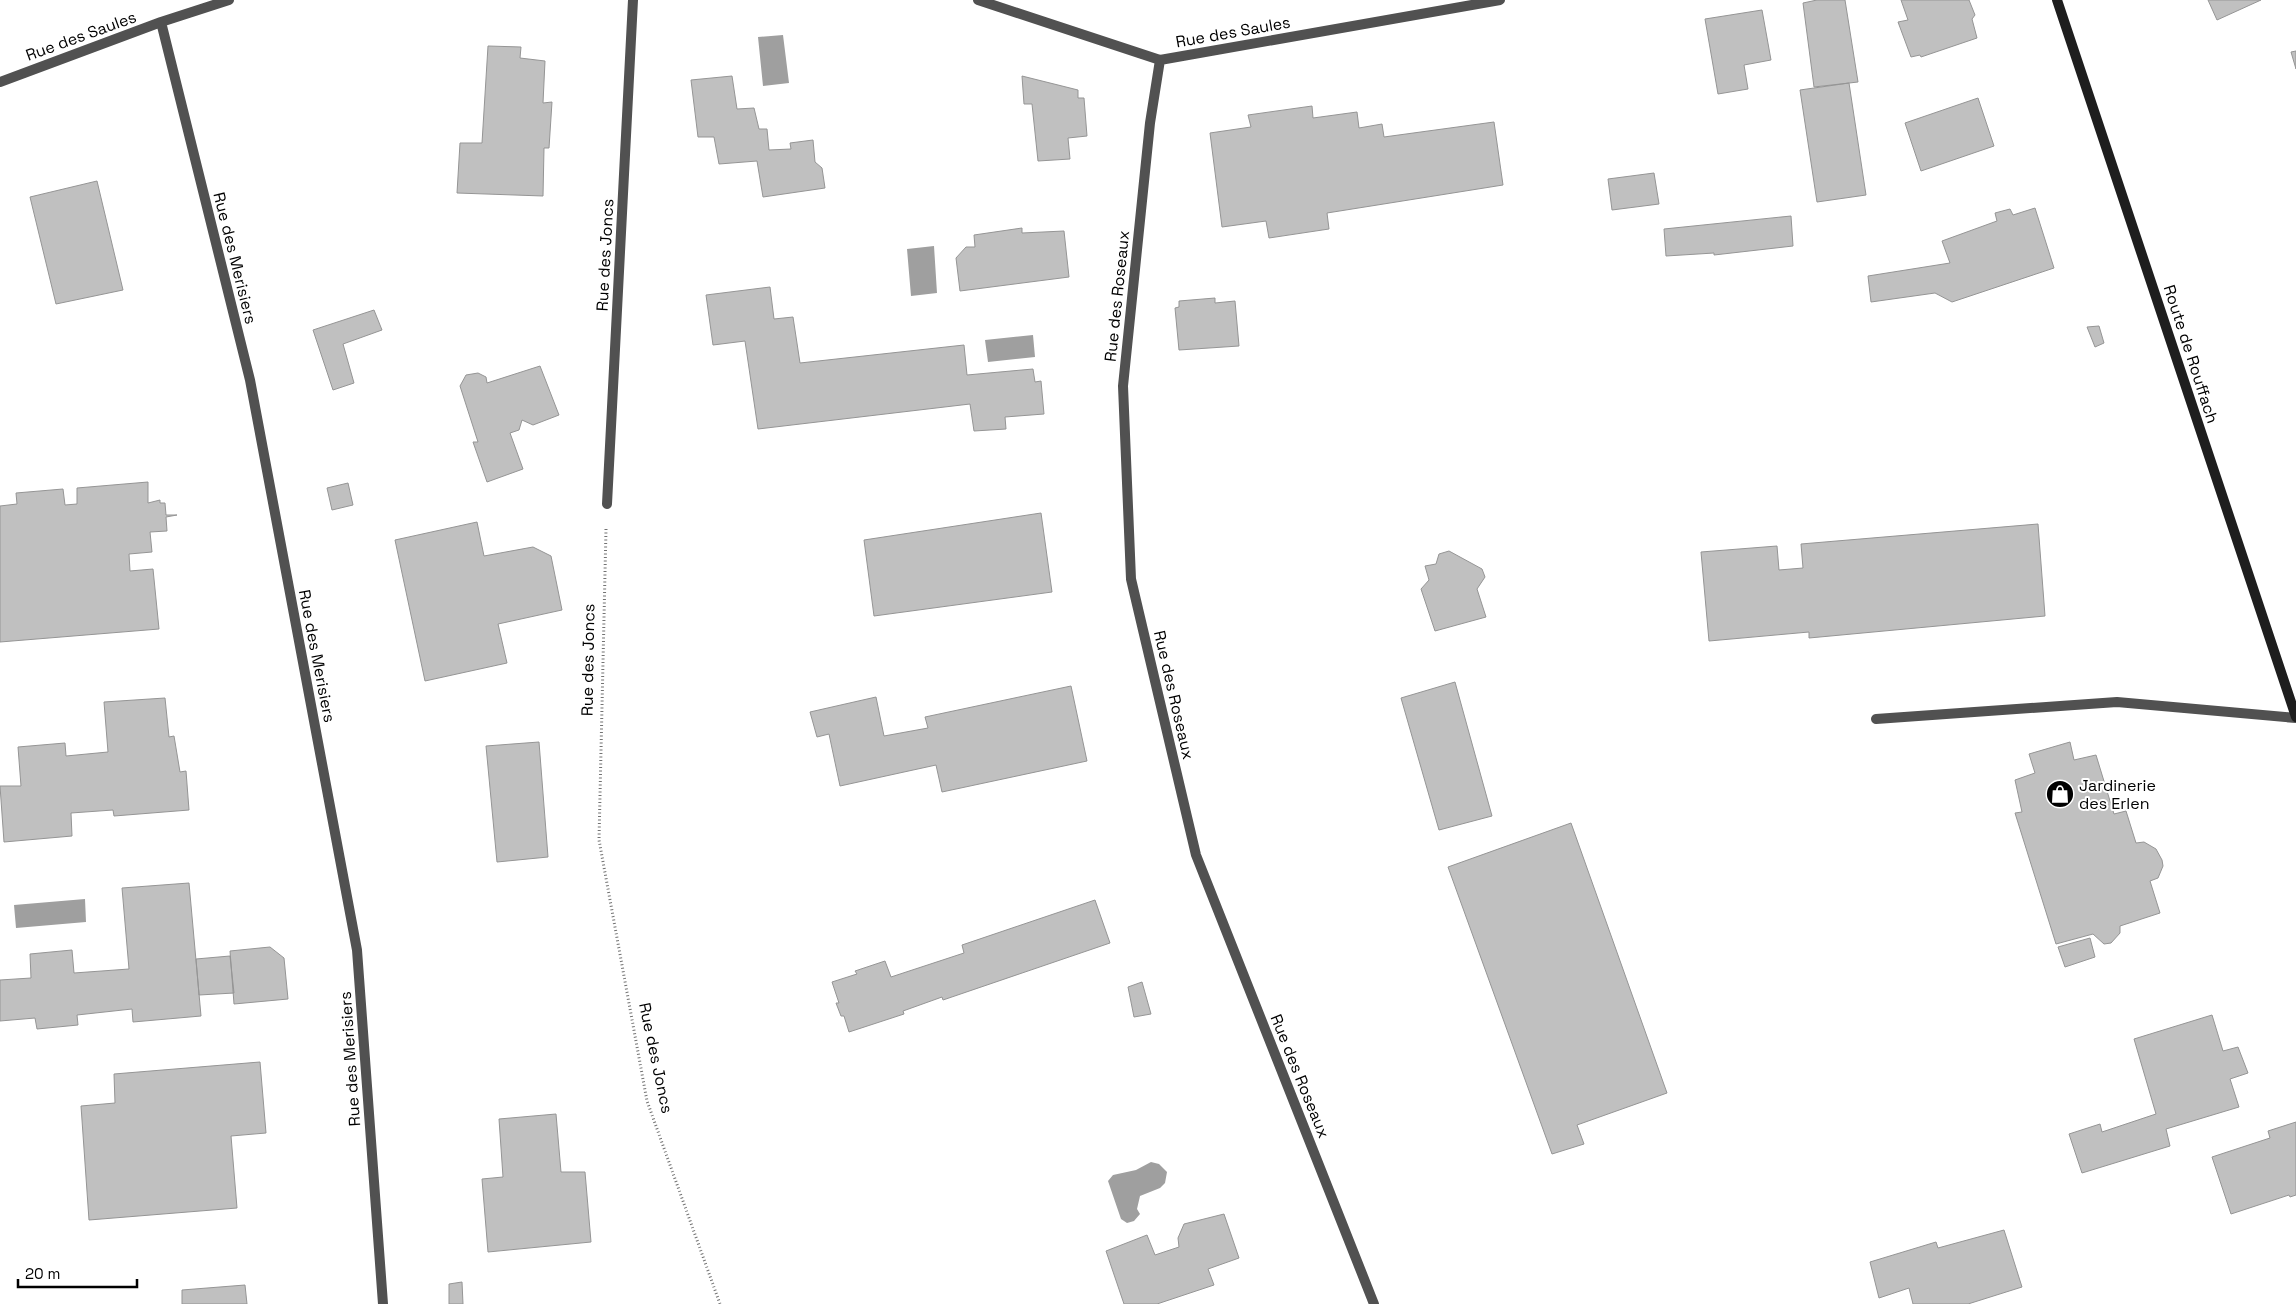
<svg xmlns="http://www.w3.org/2000/svg" width="2296" height="1304" viewBox="0 0 2296 1304" font-family="'Space Grotesk',sans-serif">
  <style>
    .water { fill: #9f9f9f }
    .building { fill: #c0c0c0; stroke: #959595 }
    .lines { fill: none; stroke-linecap: round; stroke-linejoin: round }
    .path { stroke: #737373; stroke-width: 3; stroke-dasharray: 1 2.5; stroke-linecap: butt }
    .lane { stroke: #515151; stroke-width: 10 }
    .street { stroke: #515151; stroke-width: 10 }
    .secondary { stroke: #1e1e1e; stroke-width: 10 }
    .labels { text-anchor: middle; dominant-baseline: central; stroke-width: 4; stroke-linejoin: round; paint-order: stroke }
    .street-label { font-size: 16px; fill: #000; stroke: #fff }
    .poi-label { font-size: 16px; fill: #000; stroke: #fff; text-anchor: start }
  </style>
  <rect width="100%" height="100%" fill="#fff"/>
  <path class="water" d="M783,35L789,83L763,86L758,37Z
    M934,246L937,293L911,296L907,249Z
    M1033,335L1035,357L988,362L985,340Z
    M85,899L86,922L16,928L14,905Z
    M1151,1162L1159,1164L1167,1172L1165,1183L1160,1188L1140,1196L1137,1209L1140,1214L1134,1221L1127,1223L1121,1219L1108,1181L1113,1175L1136,1170Z"/>
  <path class="building" d="M1817,0H1845L1858,82L1814,87L1803,3Z
    M1901,0H1969L1975,15L1972,19L1977,38L1921,57L1920,55L1911,57L1898,22L1908,20Z
    M2208,0H2261L2217,20Z
    M1762,10L1771,60L1744,65L1748,89L1718,94L1705,19Z
    M488,46L521,47L520,58L545,61L543,103L552,102L549,148H544L543,196L457,193L460,143H482Z
    M2296,51V69L2291,52Z
    M732,76L737,109L754,108L759,129H767L769,150L791,149L790,143L813,140L815,162L822,168L825,188L763,197L757,161L719,164L714,137H698L691,80Z
    M1022,76L1078,90V98H1084L1087,136L1068,138L1070,159L1038,161L1032,104H1024Z
    M1849,83L1866,195L1817,202L1800,90Z
    M1978,98L1994,146L1921,171L1905,123Z
    M1312,106L1313,118L1357,112L1359,128L1382,124L1384,137L1494,122L1503,185L1327,213L1329,229L1269,238L1266,221L1222,227L1210,133L1251,127L1248,115Z
    M1654,173L1659,204L1612,210L1608,179Z
    M97,181L123,290L56,304L30,197Z
    M2035,208L2054,268L1952,302L1935,293L1871,302L1868,276L1950,263L1942,241L1997,221L1995,213L2010,209L2013,215Z
    M1791,216L1793,246L1714,255V253L1666,256L1664,229Z
    M1022,228V233L1064,231L1069,277L960,291L956,258L966,247H975L974,235Z
    M770,287L774,319L793,317L800,363L964,345L967,375L1033,369L1035,382L1041,381L1044,414L1005,417L1006,429L974,431L970,404L758,429L745,341L713,345L706,295Z
    M1215,298V303L1235,301L1239,346L1179,350L1175,308L1179,307V301Z
    M374,310L382,330L343,344L354,383L333,390L313,330Z
    M2099,326L2104,343L2095,347L2087,327Z
    M540,366L559,415L533,425L522,420L519,430L510,433L523,469L487,482L473,442H478L460,386L466,375L478,373L486,377L487,383Z
    M148,482V503L160,500V503H165L166,515H177L166,517L167,531L150,532L152,552L129,554L130,571L153,569L159,629L0,642V506L17,504L16,493L63,489L65,505L77,504V488Z
    M348,483L353,505L332,510L327,488Z
    M1041,513L1052,592L874,616L864,540Z
    M477,522L484,556L533,547L551,556L562,610L498,624L507,663L425,681L395,540Z
    M2038,524L2045,616L1809,638V632L1709,641L1701,552L1777,546L1779,570L1803,568L1801,544Z
    M1449,551L1482,569L1485,577L1477,589L1486,617L1435,631L1421,589L1429,580L1425,566L1436,564L1439,554Z
    M1455,682L1492,816L1439,830L1401,698Z
    M1071,686L1087,761L942,792L936,765L840,786L829,734L817,737L810,712L876,697L884,736L928,728L925,717Z
    M165,698L169,737L174,736L180,772L186,771L189,810L114,816L113,810L71,813L72,836L4,842L0,786H21L18,747L65,743L66,756L108,752L104,702Z
    M539,742L548,857L497,862L486,746Z
    M2070,742L2074,760L2096,755L2114,814L2126,811L2136,843L2144,842L2156,849L2162,860L2163,866L2158,878L2150,881L2160,913L2120,926V933L2111,943L2104,944L2093,934L2056,944L2015,813L2022,812L2015,780L2035,773L2029,754Z
    M1571,823L1667,1093L1577,1125L1584,1144L1552,1154L1448,867Z
    M189,883L201,1016L133,1022L132,1009L77,1015L78,1025L37,1029L35,1018L0,1021V980L31,978L30,954L72,950L74,973L129,969L122,888Z
    M1095,900L1110,943L943,1000L942,997L903,1011L904,1014L849,1032L844,1016H841L836,1003H839L832,982L857,974L855,971L885,961L891,977L964,953L962,945Z
    M2090,938L2095,957L2065,967L2058,947Z
    M270,947L284,958L288,999L234,1004L230,951Z
    M230,956L234,993L199,995L196,959Z
    M1142,982L1151,1014L1134,1017L1128,987Z
    M2212,1015L2223,1051L2238,1047L2248,1073L2230,1079L2239,1107L2166,1129L2170,1146L2082,1173L2069,1134L2100,1124L2102,1132L2156,1114L2134,1039Z
    M260,1062L266,1133L231,1136L237,1208L89,1220L81,1106L115,1103L114,1074Z
    M556,1114L561,1172H585L591,1242L488,1252L482,1179L503,1177L499,1119Z
    M2296,1122V1195L2290,1197L2289,1195L2231,1214L2212,1157L2270,1138L2268,1131Z
    M1224,1214L1239,1258L1208,1269L1214,1285L1157,1304H1124L1106,1251L1147,1235L1155,1255L1179,1247L1178,1238L1184,1224Z
    M2004,1230L2022,1287L1968,1304H1913L1909,1288L1879,1298L1870,1262L1936,1242L1938,1248Z
    M462,1282L463,1304H449V1284Z
    M245,1285L247,1304H182V1290Z"/>
  <g class="lines">
    <path class="path" d="M606,529L599,840L647,1101L720,1304"/>
    <path class="lane" d="M1876,719L2117,702L2296,718"/>
    <path class="street" d="M978,0L1160,60L1500,0
      M161,22L250,380L357,950L383,1304
      M1160,60L1150,123L1123,386L1131,579L1196,855L1374,1304
      M0,82L161,22L229,0
      M607,504L633,0"/>
    <path class="secondary" d="M2057,0L2296,717"/>
  </g>
  <defs>
    <symbol id="shop-disc" viewBox="-11 -11 22 22"><circle r="9.5" fill="#000" stroke="#fff"/><path d="M-5-2.5h2.3a2.7 3.5 0 0 1 5.4 0H5L5.5 6h-11ZM-1.5-2.5h3a1.5 2.3 0 0 0-3 0Z" fill="#fff"/></symbol>
  </defs>
  <g fill-rule="evenodd">
    <use href="#shop-disc" x="2044" y="778" width="32" height="32"/>
  </g>
  <g class="labels">
    <g class="street-label">
      <text transform="translate(1233 32) rotate(-10)">Rue des Saules</text>
      <text transform="translate(81 36) rotate(-20)">Rue des Saules</text>
      <text transform="translate(605 255) rotate(-87)">Rue des Joncs</text>
      <text transform="translate(235 258) rotate(76)">Rue des Merisiers</text>
      <text transform="translate(1117 296) rotate(-84)">Rue des Roseaux</text>
      <text transform="translate(2191 354) rotate(72)">Route de Rouffach</text>
      <text transform="translate(317 656) rotate(79)">Rue des Merisiers</text>
      <text transform="translate(588 660) rotate(-89)">Rue des Joncs</text>
      <text transform="translate(1174 695) rotate(77)">Rue des Roseaux</text>
      <text transform="translate(656 1058) rotate(78)">Rue des Joncs</text>
      <text transform="translate(350 1059) rotate(-94)">Rue des Merisiers</text>
      <text transform="translate(1300 1076) rotate(68)">Rue des Roseaux</text>
    </g>
    <g class="poi-label">
      <text x="2079" y="785">Jardinerie<tspan x="2079" dy="18">des Erlen</tspan></text>
    </g>
  </g>
  <path d="M18 1279v8h119v-8" fill="none" stroke="#000000" stroke-width="2.5"/>
  <text x="25" y="1279" font-size="15" fill="#000000" stroke="#ffffff" stroke-width="4" paint-order="stroke">20 m</text>
</svg>
